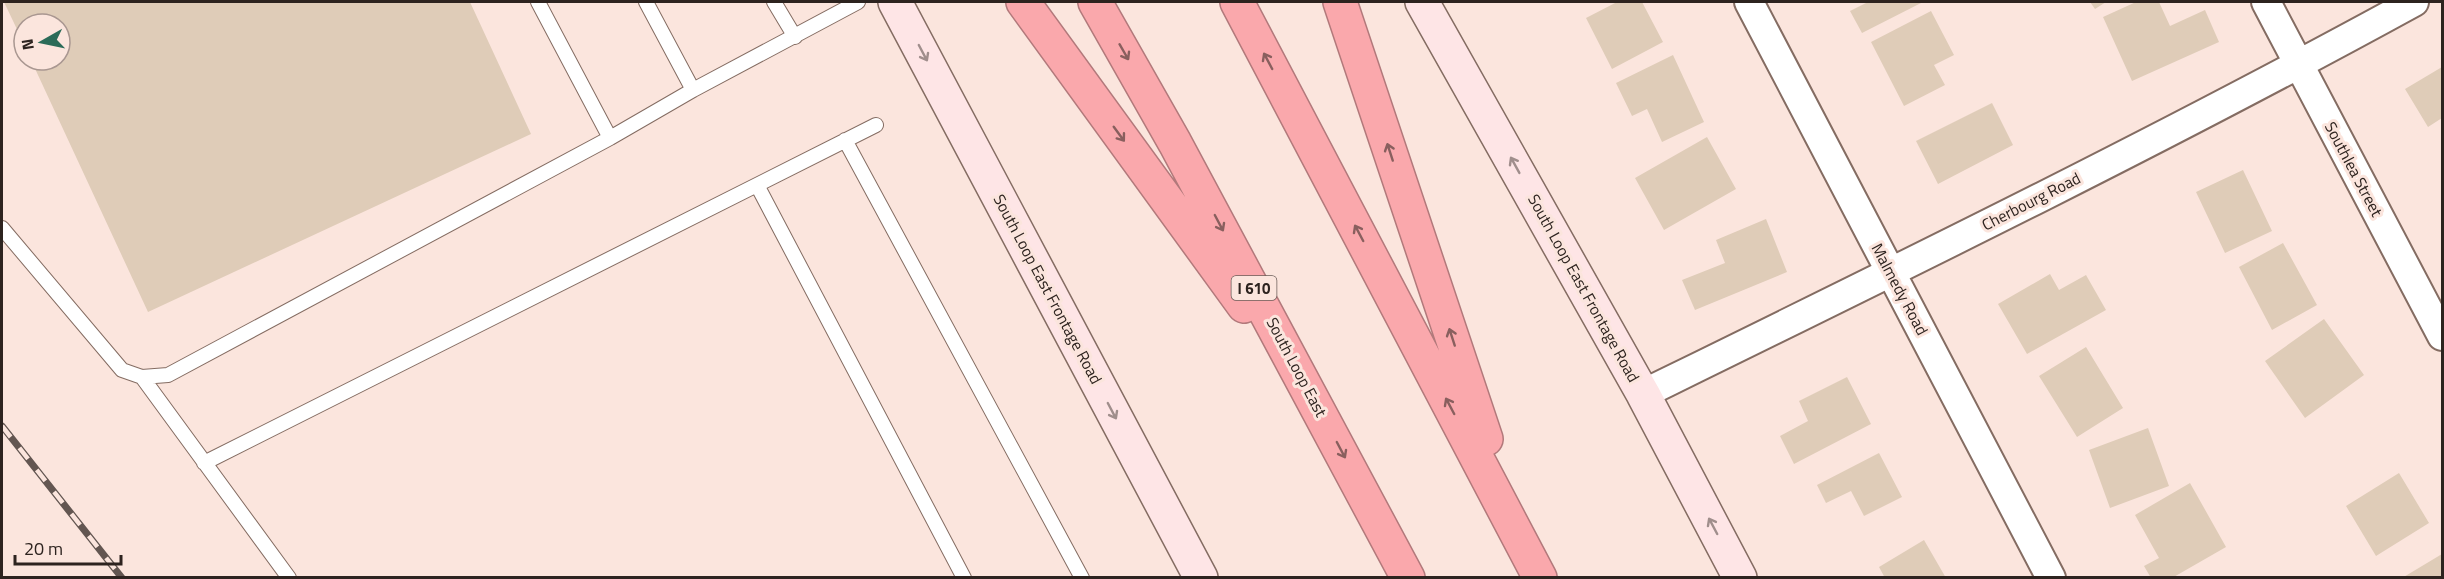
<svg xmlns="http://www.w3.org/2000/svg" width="2444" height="579" viewBox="0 0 2444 579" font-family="'Titillium Web',sans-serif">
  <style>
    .building { fill: #dfccb8 }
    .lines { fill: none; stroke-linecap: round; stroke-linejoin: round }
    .service-casing { stroke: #846c62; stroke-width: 16 }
    .minor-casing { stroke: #846c62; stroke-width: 32 }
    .secondary-casing { stroke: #846c62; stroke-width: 36 }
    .motorway-casing { stroke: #b2797b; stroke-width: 36 }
    .service { stroke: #fff; stroke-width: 14 }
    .minor { stroke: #fff; stroke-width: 28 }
    .secondary { stroke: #fee5e6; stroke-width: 33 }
    .motorway { stroke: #faa8ac; stroke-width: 33 }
    .rail-casing { stroke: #635651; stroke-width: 7 }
    .rail { stroke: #fbe5dd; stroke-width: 4.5; stroke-dasharray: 14; stroke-linecap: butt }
    .oneway { stroke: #895f5e }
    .oneway2 { stroke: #a08e8c }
    .labels { text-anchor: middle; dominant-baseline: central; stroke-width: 6; stroke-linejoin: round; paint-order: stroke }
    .shield { fill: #fbe5dd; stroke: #6b5d58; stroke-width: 1.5 }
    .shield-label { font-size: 15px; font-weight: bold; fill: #2d231f }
    .street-label { font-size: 16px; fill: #2d231f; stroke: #fbe5dd }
  </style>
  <rect width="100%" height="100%" fill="#fbe5dd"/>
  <path class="building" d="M4,2H470L531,134L148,312L31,60H60V24H24V44Z
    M1617,2H1642L1663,42L1612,69L1586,18Z
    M1865,2H1923L1862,33L1850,11L1866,3Z
    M2090,2H2106L2095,9Z
    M2136,2H2159L2170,26L2205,10L2219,42L2132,81L2103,17Z
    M1931,11L1954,55L1934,65L1945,85L1904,106L1871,42Z
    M1673,55L1704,122L1662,142L1647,109L1632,116L1616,83Z
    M2442,67V118L2428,127L2405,89Z
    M1992,103L2013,145L1938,184L1916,141Z
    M1707,137L1736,189L1664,230L1635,178Z
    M2243,170L2272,231L2225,253L2196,192Z
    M1766,219L1787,272L1695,310L1682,280L1725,263L1716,240Z
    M2283,243L2317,305L2272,330L2239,267Z
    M2050,274L2059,290L2086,275L2106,310L2027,354L1998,304Z
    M2324,319L2364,375L2305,418L2265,361Z
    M2086,347L2123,408L2077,437L2039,376Z
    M1847,377L1871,424L1794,464L1780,436L1808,421L1799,401Z
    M2148,428L2169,486L2110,508L2089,450Z
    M1879,453L1902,497L1864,516L1851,491L1826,503L1817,485Z
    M2399,473L2429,523L2376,556L2346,506Z
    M2190,483L2226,547L2172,578H2151L2144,566L2159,558L2135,515Z
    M1924,540L1946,578H1885L1879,567Z
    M2442,554V578H2402Z"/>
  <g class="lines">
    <defs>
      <path id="service" d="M538,2L610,138
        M646,2L693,90
        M774,2L795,37
        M845,140L1082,578
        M757,185L964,578
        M2,228L122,370L142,377L168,375L610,138L693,90L858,2
        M142,377L289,578
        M204,463L876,125"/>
      <path id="minor" d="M1749,2L2051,578
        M2266,2L2442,336
        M1643,394C1902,267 2162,140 2414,2"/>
      <path id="secondary" d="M895,2L1201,578
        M1422,2L1643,394L1740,578"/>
      <path id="motorway" d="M1023,2L1244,306
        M1095,2L1175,143L1408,578
        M1237,2L1540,578
        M1340,2L1486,439"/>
    </defs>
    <use href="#service" class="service-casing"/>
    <use href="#minor" class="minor-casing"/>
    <use href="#secondary" class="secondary-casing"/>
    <use href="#motorway" class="motorway-casing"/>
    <use href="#service" class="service"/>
    <use href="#minor" class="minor"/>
    <use href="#secondary" class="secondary"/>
    <use href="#motorway" class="motorway"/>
    <defs>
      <path id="rail" d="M2,426L122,578"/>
    </defs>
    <use href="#rail" class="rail-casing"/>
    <use href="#rail" class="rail"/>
  </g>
  <defs><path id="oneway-shaft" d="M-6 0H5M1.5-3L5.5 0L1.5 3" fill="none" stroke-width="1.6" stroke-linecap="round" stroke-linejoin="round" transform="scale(1.5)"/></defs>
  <g class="oneway">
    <use href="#oneway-shaft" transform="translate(1124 52) rotate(60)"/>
    <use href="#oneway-shaft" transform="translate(1268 61) rotate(-118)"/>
    <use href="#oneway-shaft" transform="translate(1119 134) rotate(54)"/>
    <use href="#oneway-shaft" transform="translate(1390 152) rotate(-108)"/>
    <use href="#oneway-shaft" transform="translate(1219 223) rotate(62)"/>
    <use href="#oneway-shaft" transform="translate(1359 233) rotate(-118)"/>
    <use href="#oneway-shaft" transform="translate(1452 337) rotate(-108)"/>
    <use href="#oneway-shaft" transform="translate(1450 406) rotate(-118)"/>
    <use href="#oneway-shaft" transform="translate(1341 450) rotate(62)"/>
  </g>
  <g class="oneway2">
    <use href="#oneway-shaft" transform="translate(923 53) rotate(62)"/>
    <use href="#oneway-shaft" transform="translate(1515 165) rotate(-119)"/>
    <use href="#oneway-shaft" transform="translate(1112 411) rotate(62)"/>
    <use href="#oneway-shaft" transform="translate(1713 526) rotate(-118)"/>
  </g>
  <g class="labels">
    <rect class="shield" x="1231.5" y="276" width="45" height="24" rx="4.5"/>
    <g class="shield-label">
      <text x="1254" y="288">I 610</text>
    </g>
    <g class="street-label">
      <text transform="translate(2354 169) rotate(62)">Southlea Street</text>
      <text transform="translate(2031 201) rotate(-27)">Cherbourg Road</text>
      <text transform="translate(1584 288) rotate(61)">South Loop East Frontage Road</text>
      <text transform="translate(1048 289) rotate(62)">South Loop East Frontage Road</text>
      <text transform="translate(1900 289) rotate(62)">Malmedy Road</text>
      <text transform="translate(1297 367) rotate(62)">South Loop East</text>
    </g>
  </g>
  <rect width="2444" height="579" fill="none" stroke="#2d231f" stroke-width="6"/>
  <g transform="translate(42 42) rotate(261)"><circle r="28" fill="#fbe5dd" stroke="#a99791" stroke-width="1.5"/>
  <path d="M0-4.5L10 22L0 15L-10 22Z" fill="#2b6b58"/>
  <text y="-9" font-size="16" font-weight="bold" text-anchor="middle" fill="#2d231f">N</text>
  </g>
  <path d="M15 555v9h106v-9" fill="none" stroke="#2d231f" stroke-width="3"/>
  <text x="24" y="555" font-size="18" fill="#2d231f" stroke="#fbe5dd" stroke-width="4.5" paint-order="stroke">20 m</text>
</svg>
